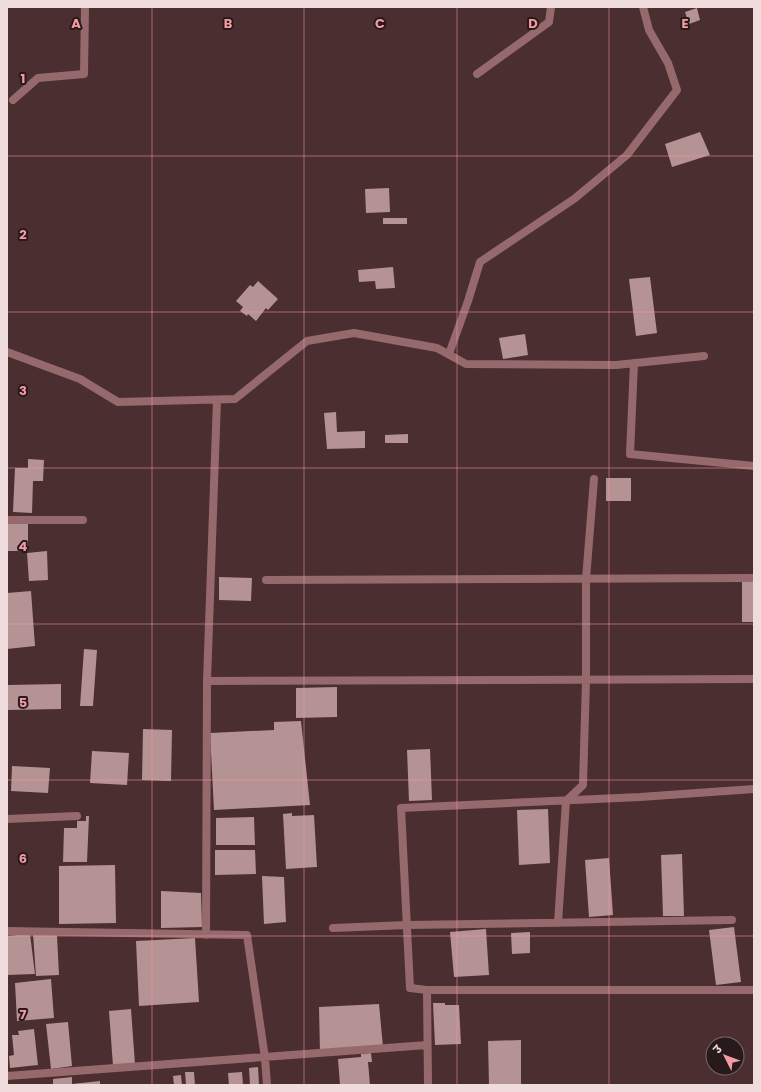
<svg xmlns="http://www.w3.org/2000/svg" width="761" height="1092" viewBox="0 0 761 1092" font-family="Poppins,'Noto Sans Devanagari',sans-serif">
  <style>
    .building { fill: #b59294 }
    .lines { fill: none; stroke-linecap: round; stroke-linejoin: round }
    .street { stroke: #966a6d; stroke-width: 8 }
    .grid { fill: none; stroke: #f49aa2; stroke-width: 1; stroke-opacity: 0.55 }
    .grid-label { font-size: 13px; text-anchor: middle; font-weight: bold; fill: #f49aa2; stroke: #281a1b; stroke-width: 4; stroke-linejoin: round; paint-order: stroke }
  </style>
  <rect width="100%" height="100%" fill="#4b2e30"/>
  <path class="building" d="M697,8L700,20L689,24L685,12Z
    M700,132L710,155L672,167L665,144Z
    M389,188L390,212L366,213L365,189Z
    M383,218H407V224H383Z
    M393,267L395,288L376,289L375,281L359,282L358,270Z
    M650,277L657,333L636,336L629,279Z
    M258,281L278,299L268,310L266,308L256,321L248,314L247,316L240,311L243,307L236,301L250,285L253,287Z
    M525,334L528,355L503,359L499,338Z
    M336,412L337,432L365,431V448L327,449L324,413Z
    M408,434V443H385V435Z
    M28,459L44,460L43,481H33L32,513L13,512L15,468H28Z
    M606,478H631V501H606Z
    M7,524H28V551H7Z
    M47,551L48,580L29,581L27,553Z
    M219,577L252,578L251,601L219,600Z
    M742,580H754V622H742Z
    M31,591L35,646L7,649V593Z
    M84,649L97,650L93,706H80Z
    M61,684V709L8,710V685Z
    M337,687V717L296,718V688Z
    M301,721L310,805L214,810L210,733L274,730V722Z
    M143,729L172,730L171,781L142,780Z
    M430,749L432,800L409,801L407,750Z
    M92,751L129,753L127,785L90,783Z
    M12,766L50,768L48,793L11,791Z
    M548,809L550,863L519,865L517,810Z
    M292,813V816L314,815L317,867L286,869L283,814Z
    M86,816H89L87,862H63L64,828H77V821H86Z
    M254,817L255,845H216V818Z
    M215,850H255L256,874L215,875Z
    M682,854L684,916H663L661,855Z
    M609,858L613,915L589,917L585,860Z
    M115,865L116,923L59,924V866Z
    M262,876L284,877L286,922L264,924Z
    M161,891L201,893L202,927L161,928Z
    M734,927L741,982L716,985L709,930Z
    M486,929L489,975L454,977L450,932Z
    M530,932V953L512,954L511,933Z
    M30,934L35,974L7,975V936Z
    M33,934L57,935L59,975L36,976Z
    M195,938L199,1002L139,1006L136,941Z
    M51,979L54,1018L17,1021L15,983Z
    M433,1003H445V1005H459L461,1044L435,1045Z
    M379,1004L383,1047L320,1053L319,1007Z
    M131,1009L135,1064L113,1066L109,1011Z
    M68,1022L72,1066L51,1069L46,1024Z
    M34,1029L38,1065L10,1068L9,1056L14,1055L12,1035H19L18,1031Z
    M521,1040V1085H489L488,1041Z
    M371,1053L372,1062H368L370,1085H340L338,1059L361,1057V1054Z
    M258,1067L259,1085H250L249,1068Z
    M185,1072H194L195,1085H186Z
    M242,1072L243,1085H229L228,1073Z
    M181,1075L182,1085H174L173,1076Z
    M72,1077V1084L100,1081V1085H53V1079Z"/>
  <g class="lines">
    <path class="street" d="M477,74L549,22L551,7
      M13,100L38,78L84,74L85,7
      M7,352L80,379L118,402L235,399L307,341L354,333L437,348L466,364L616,365L704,356
      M449,354L468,301L480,262L574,199L627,155L677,90L668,63L649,30L643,7
      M634,363L630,454L754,466
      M7,520H83
      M266,580L754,578
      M207,681L754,679
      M754,789L640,797L401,808L410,988L427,990H754
      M7,819L77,816
      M558,923L566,801L583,785L586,680V579L594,479
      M333,928L407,925L732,920
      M7,931L247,935L265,1058L267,1085
      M206,935L207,681L217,400
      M427,990L428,1085
      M7,1076L427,1045"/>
  </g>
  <path class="grid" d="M152,7V1085M304,7V1085M457,7V1085M609,7V1085M7,156H754M7,312H754M7,468H754M7,624H754M7,780H754M7,936H754"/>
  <g class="grid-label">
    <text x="76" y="28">A</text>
    <text x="228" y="28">B</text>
    <text x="380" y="28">C</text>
    <text x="533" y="28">D</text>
    <text x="685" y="28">E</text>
    <text x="23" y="83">1</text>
    <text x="23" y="239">2</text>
    <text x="23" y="395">3</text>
    <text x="23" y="551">4</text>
    <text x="23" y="707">5</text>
    <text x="23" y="863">6</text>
    <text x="23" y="1019">7</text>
  </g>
  <rect width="761" height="1092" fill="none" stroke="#f0dcdd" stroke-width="16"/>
  <g transform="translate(725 1056) rotate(312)"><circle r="19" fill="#281a1b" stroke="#786869"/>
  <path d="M0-3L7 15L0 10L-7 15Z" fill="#f49aa2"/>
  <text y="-6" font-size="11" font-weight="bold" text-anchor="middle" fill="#f0dcdd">उ</text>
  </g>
</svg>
